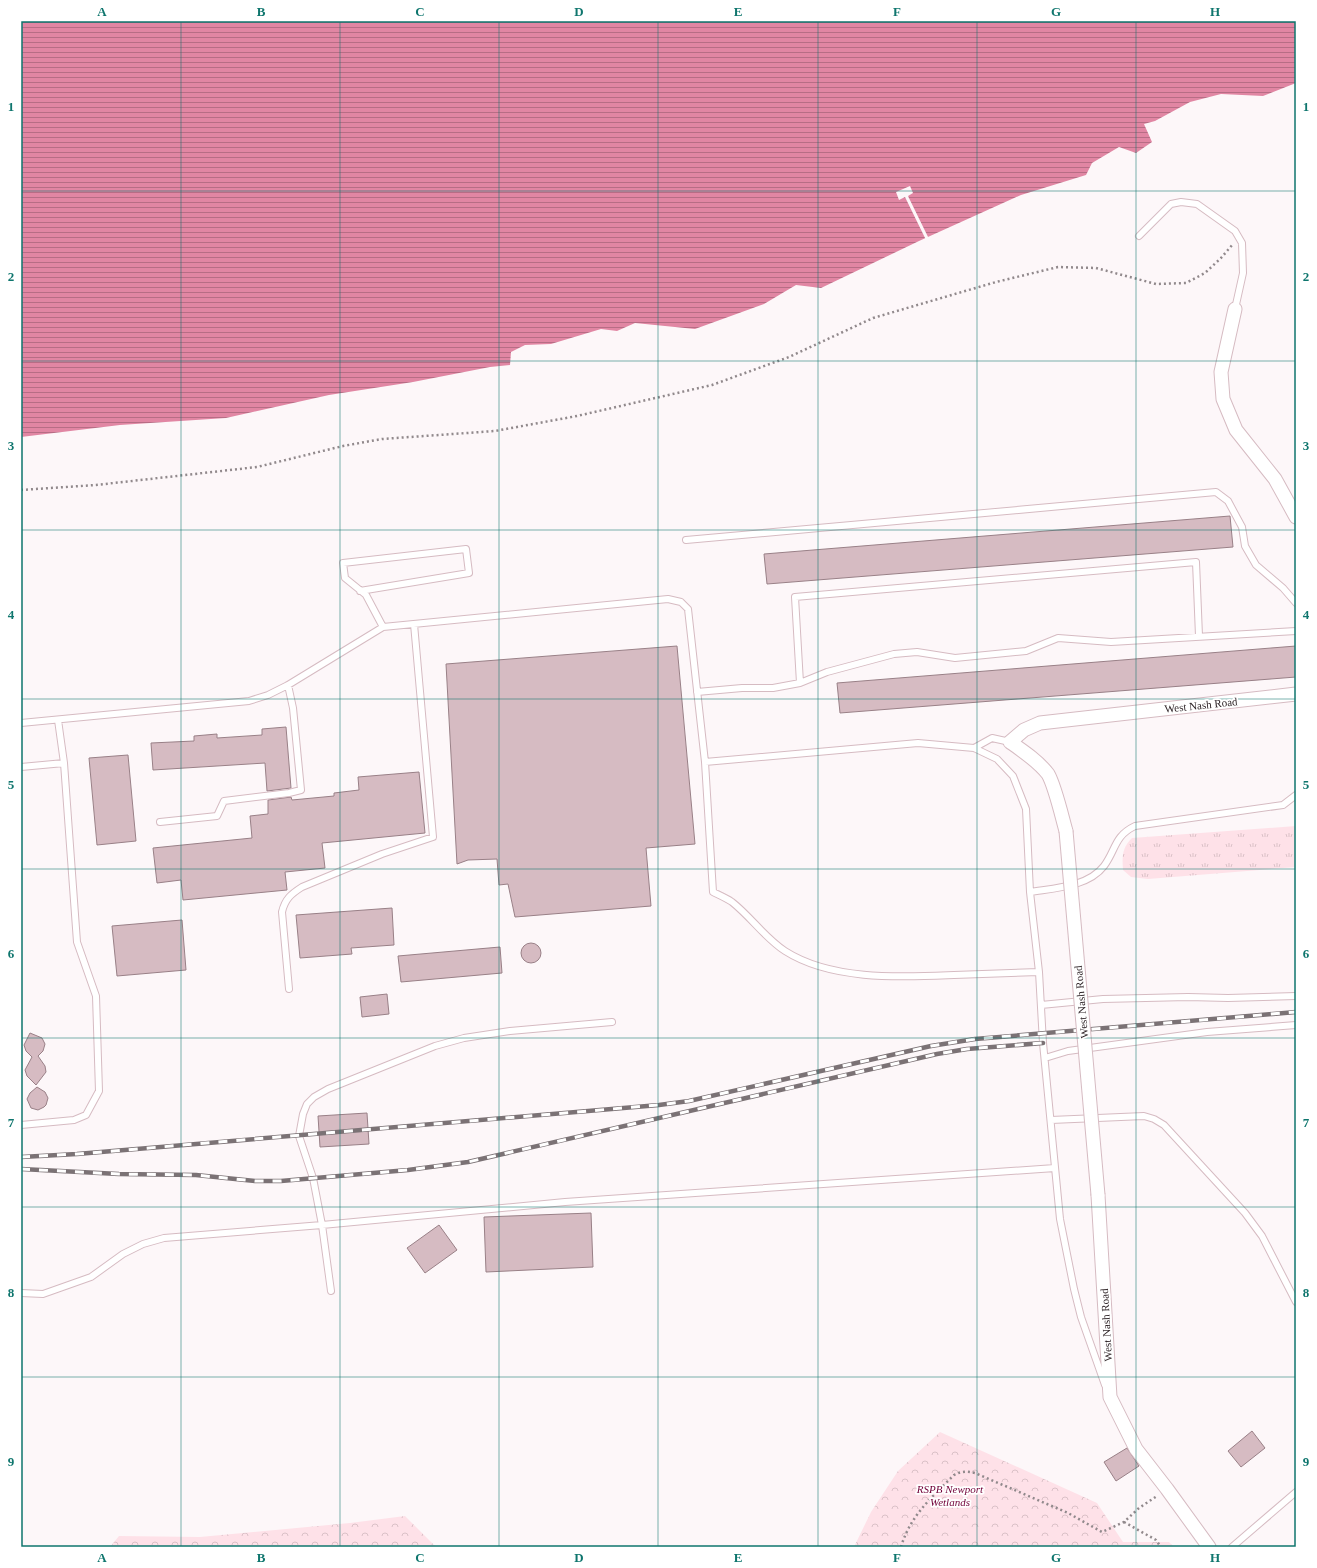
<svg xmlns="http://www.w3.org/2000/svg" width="1317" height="1568" viewBox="0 0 1317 1568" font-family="'Times New Roman',serif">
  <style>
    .grass { fill: url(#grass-tufts) }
    .forest { fill: url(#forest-crowns) }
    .water { fill: url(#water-rules) }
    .pier { fill: #fdf7f9 }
    .building { fill: #d6bbc2; stroke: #998087 }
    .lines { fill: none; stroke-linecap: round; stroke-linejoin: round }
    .service-casing { stroke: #d6bbc2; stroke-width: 8 }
    .minor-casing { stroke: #d6bbc2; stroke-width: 15 }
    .path { stroke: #91898c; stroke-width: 2.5; stroke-dasharray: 2 3; stroke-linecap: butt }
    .service { stroke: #fff; stroke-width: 6 }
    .minor { stroke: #fff; stroke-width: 13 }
    .rail-casing { stroke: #7b7275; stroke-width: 4.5 }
    .rail { stroke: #fff; stroke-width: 3; stroke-dasharray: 9; stroke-linecap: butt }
    .minor-bridge-casing { stroke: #d6bbc2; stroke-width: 15; stroke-linecap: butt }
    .minor-bridge { stroke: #fff; stroke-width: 13 }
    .grid { fill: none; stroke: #0f766e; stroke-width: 1; stroke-opacity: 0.55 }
    .labels { text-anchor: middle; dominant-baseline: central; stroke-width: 3.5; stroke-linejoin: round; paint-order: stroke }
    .street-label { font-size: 11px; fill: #2e2427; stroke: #fff }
    .park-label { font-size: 11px; font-style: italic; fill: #710038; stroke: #fff }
    .neatline { fill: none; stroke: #0f766e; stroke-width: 1.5 }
    .grid-label { font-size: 13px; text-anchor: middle; font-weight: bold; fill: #0f766e }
  </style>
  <defs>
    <pattern id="grass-tufts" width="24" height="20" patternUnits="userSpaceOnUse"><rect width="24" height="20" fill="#fee1e8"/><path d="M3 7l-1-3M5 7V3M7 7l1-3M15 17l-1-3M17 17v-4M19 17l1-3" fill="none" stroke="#dac1c7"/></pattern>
    <pattern id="forest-crowns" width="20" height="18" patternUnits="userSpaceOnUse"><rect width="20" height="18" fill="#fee1e8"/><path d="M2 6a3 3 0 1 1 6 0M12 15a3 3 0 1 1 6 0" fill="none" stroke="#dac1c7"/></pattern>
    <pattern id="water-rules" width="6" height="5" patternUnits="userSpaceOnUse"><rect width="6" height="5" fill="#e186a3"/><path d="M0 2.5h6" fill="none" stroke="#b76d85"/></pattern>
  </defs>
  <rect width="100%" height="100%" fill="#fdf7f9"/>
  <path class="grass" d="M1296,826V867L1148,879L1131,877L1123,870C1122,856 1122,848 1132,838Z"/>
  <path class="forest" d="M940,1432L1097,1503L1123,1542H1169L1174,1547H854L871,1512L898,1471Z
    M405,1516L436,1547H110L119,1536L200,1537L350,1523Z"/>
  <path class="water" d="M21,21H1296V83L1263,96L1221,94L1190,102L1155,121L1144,124L1152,142L1136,153L1119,147L1092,163L1086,175L1021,195L919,241L821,288L796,285L764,304L695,329L635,323L617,331L601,329L551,344L525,345L511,352L510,365L490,367L413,382L329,395L226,418L120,425L21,437Z"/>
  <path class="pier" d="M910,186L913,193L908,196L929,239L926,240L905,197L899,200L896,192Z"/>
  <path class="building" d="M1230,516L1233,547L767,584L764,554Z
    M677,646L695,844L646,848L651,906L515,917L508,884L499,885L497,859L468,860L457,864L446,664Z
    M1296,646V677L840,713L837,683Z
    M286,727L291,788L267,791L265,763L153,770L151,743L194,741V736L217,734V738L262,735V729Z
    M128,755L136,841L97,845L89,758Z
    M419,772L425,833L322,843L325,868L285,872L287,890L183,900L181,880L157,883L153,848L252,838L250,816L268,814V800L291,797L292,800L334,796V793L359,790L358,777Z
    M392,908L394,945L351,948L352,954L300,958L296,915Z
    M182,920L186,970L117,976L112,926Z
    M521 953a10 10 0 1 1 20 0a10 10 0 1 1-20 0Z
    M500,947L502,973L401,982L398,956Z
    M387,994L389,1014L362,1017L360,997Z
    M30,1033L42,1038L45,1044L43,1051L38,1056L45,1066L46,1072L36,1085L27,1076L25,1070L32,1057L26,1051L24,1045Z
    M37,1087L45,1092L48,1098L46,1105L44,1107L38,1110L31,1108L27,1099L30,1093Z
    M367,1113L369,1144L320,1147L318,1116Z
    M591,1213L593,1267L486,1272L484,1217Z
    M439,1225L457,1250L425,1273L407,1248Z
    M1252,1431L1265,1448L1241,1467L1228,1451Z
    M1127,1448L1139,1466L1116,1481L1104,1462Z"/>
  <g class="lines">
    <defs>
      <path id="service" d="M1139,236L1171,204L1181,202L1197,204L1235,231L1242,243L1243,273L1235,309
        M686,540L1216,492L1228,501L1242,527L1245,546L1256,565L1283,588L1296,603
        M360,591L469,573L466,549L343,563L345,578L366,595L383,627
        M800,683L795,597L1196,562L1199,636
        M697,692L742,688H773L800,683L827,672L894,654L917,652L955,658L1026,651L1058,638L1111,642L1296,631
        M21,723L249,701L268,695L288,685L383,627L668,599L681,602L688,609L705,762
        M974,748L992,738L1010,742
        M21,767L64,763
        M160,822L217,816L224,801L289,793L301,790L293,708L288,685
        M1030,892C1054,888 1088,887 1104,866C1116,850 1114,836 1135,826L1283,805L1296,795
        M1039,972C1010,973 982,974 954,975C901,977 832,981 785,951C765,938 751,917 732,902C726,898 719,895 713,892L705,762L918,743L974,748L997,759L1013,776L1026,809L1030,892L1039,972L1043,1043L1060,1219L1074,1289L1081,1317L1105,1385
        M289,989L282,912C285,899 291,894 302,887L382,854L433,837L414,624
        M1041,1005L1103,999L1188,997L1228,998L1296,996
        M1045,1058L1068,1051L1207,1032L1296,1025
        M1051,1120L1144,1116L1154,1119L1164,1125L1245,1213L1262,1236L1296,1302
        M21,1125L74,1120L86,1115L99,1091L96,996L77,942L64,763L58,720
        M331,1291L322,1225L313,1178L299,1136L303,1114L307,1104L314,1097L328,1089L435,1046L464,1038L510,1031L612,1022
        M21,1293L43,1294L91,1277L123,1254L143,1244L164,1238L322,1225L565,1202L1055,1168
        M1232,1547L1296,1492"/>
      <path id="minor" d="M1235,309L1221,372L1223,399L1236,430L1275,479L1296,517
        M1066,831C1062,817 1055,786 1048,774C1038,761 1023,751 1010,742L1024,730L1040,723L1296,694
        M1098,1195L1110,1397L1136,1449L1167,1489L1209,1547"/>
    </defs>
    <use href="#service" class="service-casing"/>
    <use href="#minor" class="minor-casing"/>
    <path class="path" d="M21,490L96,485L257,467L343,446L382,439L495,431L577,416L712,385L789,357L873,318L996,282L1058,267L1096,268L1156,284L1186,283L1205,273L1221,258L1233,244
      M1124,1522L1156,1540L1161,1547
      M901,1547C910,1516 932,1497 954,1475C962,1471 967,1471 975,1473L1068,1513L1102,1532L1124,1522L1139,1508L1157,1496"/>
    <use href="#service" class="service"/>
    <use href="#minor" class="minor"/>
    <defs>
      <path id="rail" d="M21,1157L77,1154L659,1105L689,1101L931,1046L975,1039L1296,1012
        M21,1169L119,1174L196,1175L255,1181H281L408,1170L468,1162L937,1054L967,1049L1043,1043"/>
    </defs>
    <use href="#rail" class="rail-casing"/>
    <use href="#rail" class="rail"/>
    <defs>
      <path id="minor-bridge" d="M1066,831L1098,1195"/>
    </defs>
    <use href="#minor-bridge" class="minor-bridge-casing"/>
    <use href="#minor-bridge" class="minor-bridge"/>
  </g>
  <path class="grid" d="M181,21V1547M340,21V1547M499,21V1547M658,21V1547M818,21V1547M977,21V1547M1136,21V1547M21,191H1296M21,361H1296M21,530H1296M21,699H1296M21,869H1296M21,1038H1296M21,1207H1296M21,1377H1296"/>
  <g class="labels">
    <g class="street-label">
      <text transform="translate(1201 705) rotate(-6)">West Nash Road</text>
      <text transform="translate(1081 1002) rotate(-95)">West Nash Road</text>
      <text transform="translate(1106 1325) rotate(-93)">West Nash Road</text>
    </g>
    <g class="park-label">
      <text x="950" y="1489">RSPB Newport<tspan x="950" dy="13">Wetlands</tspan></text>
    </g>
  </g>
  <rect width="1317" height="1568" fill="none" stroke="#ffffff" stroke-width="44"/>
  <rect x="22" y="22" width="1273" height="1524" class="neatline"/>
  <g class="grid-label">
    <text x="102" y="16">A</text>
    <text x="261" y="16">B</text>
    <text x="420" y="16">C</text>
    <text x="579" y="16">D</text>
    <text x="738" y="16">E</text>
    <text x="897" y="16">F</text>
    <text x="1056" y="16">G</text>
    <text x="1215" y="16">H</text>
    <text x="11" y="111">1</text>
    <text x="1306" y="111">1</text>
    <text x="11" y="281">2</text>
    <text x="1306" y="281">2</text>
    <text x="11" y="450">3</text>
    <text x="1306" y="450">3</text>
    <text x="11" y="619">4</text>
    <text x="1306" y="619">4</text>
    <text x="11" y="789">5</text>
    <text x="1306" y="789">5</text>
    <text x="11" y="958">6</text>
    <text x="1306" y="958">6</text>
    <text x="11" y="1127">7</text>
    <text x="1306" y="1127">7</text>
    <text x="11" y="1297">8</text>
    <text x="1306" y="1297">8</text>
    <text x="11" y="1466">9</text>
    <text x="1306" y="1466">9</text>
    <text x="102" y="1562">A</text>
    <text x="261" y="1562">B</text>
    <text x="420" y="1562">C</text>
    <text x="579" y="1562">D</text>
    <text x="738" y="1562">E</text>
    <text x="897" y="1562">F</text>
    <text x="1056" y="1562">G</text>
    <text x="1215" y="1562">H</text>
  </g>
</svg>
